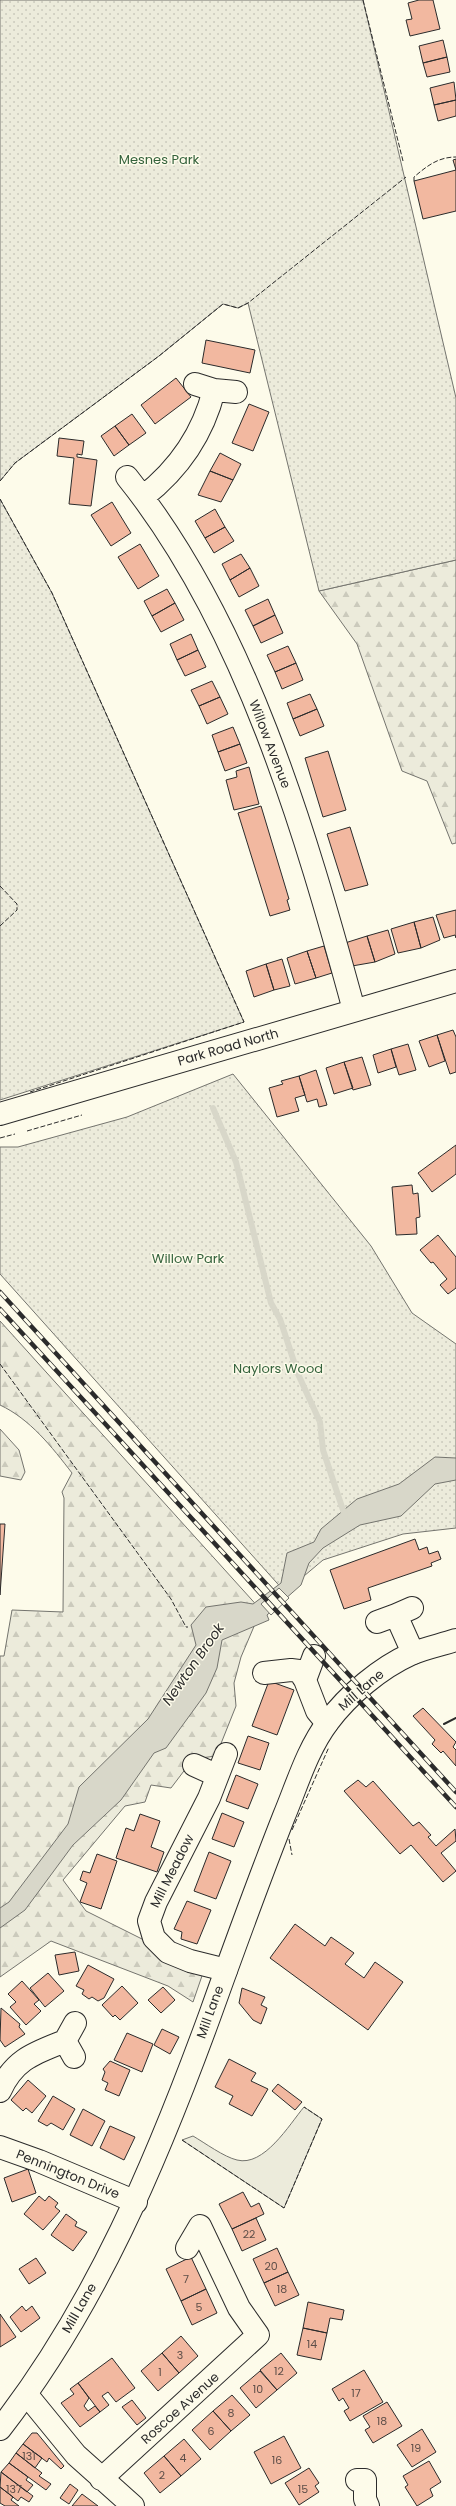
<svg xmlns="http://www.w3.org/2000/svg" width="456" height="2506" viewBox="0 0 456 2506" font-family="Poppins,sans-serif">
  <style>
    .green { fill: #ecebdb; stroke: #74746e }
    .forest { fill: url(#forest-firs); stroke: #74746e }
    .park { fill: url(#park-dots); stroke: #74746e }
    .water { fill: #d8d7c9; stroke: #74746e }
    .pier { fill: #fdfbea; stroke: #74746e }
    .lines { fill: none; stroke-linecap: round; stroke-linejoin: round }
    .stream { stroke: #d8d7c9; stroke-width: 6 }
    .building { fill: #f2b8a0; stroke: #2b2b2b }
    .minor-casing { stroke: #2b2b2b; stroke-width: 24 }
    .major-casing { stroke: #2b2b2b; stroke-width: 24 }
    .minor { stroke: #fdfbea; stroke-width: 22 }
    .major { stroke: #fdfbea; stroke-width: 22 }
    .rail-casing { stroke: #2b2b2b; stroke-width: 4.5 }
    .rail { stroke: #fdfbea; stroke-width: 3; stroke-dasharray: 9; stroke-linecap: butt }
    .fence { stroke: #2b2b2b; stroke-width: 1; stroke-dasharray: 5 2; stroke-linecap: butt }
    .wall { stroke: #2b2b2b; stroke-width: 2 }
    .labels { text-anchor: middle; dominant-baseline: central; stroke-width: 3; stroke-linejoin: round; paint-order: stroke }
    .number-label { font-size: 11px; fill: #5d4e48 }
    .park-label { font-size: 13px; fill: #34623c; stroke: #fdfbea }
    .street-label { font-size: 13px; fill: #2b2b2b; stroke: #fdfbea }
    .water-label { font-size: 14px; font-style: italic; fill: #2b2b2b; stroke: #fdfbea }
  </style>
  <defs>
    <pattern id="forest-firs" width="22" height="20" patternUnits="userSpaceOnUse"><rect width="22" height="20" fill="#ecebdb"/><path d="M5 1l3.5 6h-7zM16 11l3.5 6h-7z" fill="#cbcabc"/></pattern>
    <pattern id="park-dots" width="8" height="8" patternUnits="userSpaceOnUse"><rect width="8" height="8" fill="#ecebdb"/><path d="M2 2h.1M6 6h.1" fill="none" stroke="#cbcabc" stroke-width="1.8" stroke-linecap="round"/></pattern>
  </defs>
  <rect width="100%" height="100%" fill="#fdfbea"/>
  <path class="green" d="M304,2107L322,2119L284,2208L182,2140L193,2136C205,2143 224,2157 237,2160C264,2167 289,2125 304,2107Z"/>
  <path class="forest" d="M456,560V843L452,844L427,781L402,771L357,644L319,591Z
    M0,1321L261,1610L241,1657L234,1683L236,1706L216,1756L193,1759L171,1788L151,1785L145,1802L125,1806L63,1880L86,1911L204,1970L193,2002L168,1986L51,1941L0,1977V1656H4L12,1610L63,1612L64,1498L62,1492L72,1473C52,1447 30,1419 0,1405Z
    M0,1429L19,1450L25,1472L21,1480L0,1476Z"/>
  <path class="park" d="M0,0H363L456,398V560L319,591L248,303L238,308L223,304L159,356L15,463L0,481Z
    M0,499L52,593L244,1022L0,1100Z
    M233,1074L371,1246L412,1313L456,1344V1528L403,1534L323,1560L285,1592L0,1274V1147H18L127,1117Z"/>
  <path class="water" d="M435,1457L456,1458V1480L435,1484L401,1516L360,1525L323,1548L309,1563L301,1585L267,1615L269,1620L222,1640L217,1668L206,1693L166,1748L154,1753L121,1800L73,1845L25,1910L0,1928V1908L9,1902L68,1824L79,1787L148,1719L196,1645L191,1625L206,1607L241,1602L253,1604L281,1583L287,1553L314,1542L321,1529L357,1499L399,1484Z"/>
  <path class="pier" d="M279,1588L289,1598L271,1615L261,1604Z"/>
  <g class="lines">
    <path class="stream" d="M213,1108L236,1162L271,1303L280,1319L298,1374L320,1422L323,1450L345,1516"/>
  </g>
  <path class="building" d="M419,0H433L440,29L410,36L406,20L412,19L408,3Z
    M443,40L447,57L423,63L419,46Z
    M447,57L450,72L427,77L423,63Z
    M454,82L456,100L434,105L430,88Z
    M456,100V116L438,121L434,105Z
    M456,159V211L423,219L414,181L456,170L453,160Z
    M206,340L255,350L250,373L202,363Z
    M176,378L191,397L155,424L141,405Z
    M249,404L269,412L253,451L232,443Z
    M132,414L146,433L129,445L115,426Z
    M115,426L129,445L114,456L101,436Z
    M59,438L84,441L82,455L77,454V457L97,460L91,506L69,504L74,458L57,456Z
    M220,453L241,464L233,480L210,471Z
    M210,471L233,480L221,502L198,495Z
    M112,502L131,533L111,546L91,515Z
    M215,509L225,527L205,538L195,521Z
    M225,527L234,541L214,553L205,538Z
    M140,544L159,576L138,589L118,557Z
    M241,554L250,568L230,580L222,564Z
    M250,568L259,586L239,597L230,580Z
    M167,589L175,603L152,616L144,601Z
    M268,599L275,615L253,626L245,610Z
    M175,603L184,620L161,632L152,616Z
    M275,615L283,633L261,643L253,626Z
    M191,634L198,650L177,660L170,644Z
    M288,646L296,663L275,672L267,655Z
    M198,650L206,667L185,676L177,660Z
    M296,663L303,680L282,689L275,672Z
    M212,681L220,697L199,706L191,690Z
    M310,694L317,709L293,719L287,703Z
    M220,697L228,714L207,724L199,706Z
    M317,709L324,726L300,736L293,719Z
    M233,727L240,744L218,752L212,735Z
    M240,744L247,763L225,771L218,752Z
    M328,751L346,810L323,817L305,758Z
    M249,767L259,804L234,810L226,780L237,777L236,771Z
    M261,806L289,899L287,900L290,910L270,916L238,813Z
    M350,827L368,885L345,891L327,834Z
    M456,910V938L455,935L444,938L436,915Z
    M433,917L440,940L421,948L414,922Z
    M414,922L421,948L398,953L391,929Z
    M388,930L395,954L375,962L367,936Z
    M367,936L375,962L352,966L345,943Z
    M324,946L332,973L316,978L307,951Z
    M307,951L316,978L295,984L287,958Z
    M282,959L290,986L274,990L266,964Z
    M266,964L274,990L254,997L246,971Z
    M453,1030L456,1037V1072L450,1074L437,1035Z
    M437,1035L445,1061L429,1067L419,1041Z
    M408,1044L416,1070L399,1075L391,1049Z
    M391,1049L396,1067L378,1073L373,1055Z
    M362,1057L371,1085L353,1090L344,1062Z
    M344,1062L353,1088L334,1094L326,1068Z
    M316,1070L327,1105L319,1107L317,1099L307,1102L299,1076Z
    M299,1076L305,1095L295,1098L299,1111L277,1117L269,1088L283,1084L281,1081Z
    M456,1145V1174L432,1192L418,1173Z
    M412,1185L413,1194L418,1193L420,1217L416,1218L417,1234L396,1235L392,1187Z
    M438,1235L456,1257V1288L448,1294L440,1285L447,1279L433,1262L431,1263L420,1250Z
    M0,1524H5L0,1595Z
    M415,1539L419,1550L427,1547L429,1554L438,1551L441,1559L431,1563L432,1566L368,1588L371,1600L344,1609L330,1570Z
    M269,1681L294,1690L277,1735L252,1726Z
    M423,1708L456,1742L453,1747L456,1750V1766L443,1751L441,1753L432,1744L435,1740L413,1716Z
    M248,1736L269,1743L260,1770L238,1763Z
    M236,1775L258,1784L248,1809L226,1801Z
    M358,1780L366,1787L373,1781L413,1826L419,1822L431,1835L428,1837L436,1846L455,1829L456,1841L441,1853L456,1871L443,1882L411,1845L400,1854L344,1791Z
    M222,1813L244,1822L234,1847L212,1839Z
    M140,1814L160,1821L151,1847L164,1852L157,1872L116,1858L126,1828L134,1831Z
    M209,1852L231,1861L216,1899L194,1891Z
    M97,1854L117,1861L101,1909L80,1902L87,1883L80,1880L83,1871L90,1873Z
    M187,1901L211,1910L197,1944L181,1939L182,1932L174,1929Z
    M295,1924L325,1946L331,1937L354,1953L345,1964L364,1978L375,1962L403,1982L368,2030L270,1958Z
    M75,1952L79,1971L59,1975L55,1955Z
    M88,1965L114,1979L104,1998L98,2001L92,1997L89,1999L82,1994L84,1990L76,1986Z
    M48,1973L64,1991L45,2007L30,1988Z
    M22,1981L39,2000L34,2004L41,2011L26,2025L10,2007L16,2002L8,1994Z
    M122,1986L138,2003L120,2020L115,2015L113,2017L102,2005Z
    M163,1987L175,2000L161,2013L148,2000Z
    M242,1988L265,1997L261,2005L267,2008L261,2024L253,2020L239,2003Z
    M1,2008L20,2024L19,2027L25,2034L5,2047L0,2040Z
    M162,2029L179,2037L170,2054L154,2045Z
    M127,2033L153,2044L142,2072L114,2060Z
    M229,2059L256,2073L251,2081L268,2089L252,2116L229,2104L233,2096L215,2087Z
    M110,2061L130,2070L119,2096L105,2090L108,2083L102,2080L105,2072L103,2069Z
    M28,2080L46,2096L32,2113L26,2108L23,2111L11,2100Z
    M278,2084L302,2102L295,2110L272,2091Z
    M53,2096L75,2109L63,2130L51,2123L47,2126L38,2121Z
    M83,2109L105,2121L92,2146L70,2135Z
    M110,2126L135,2137L124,2160L100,2148Z
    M28,2169L36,2193L12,2202L4,2178Z
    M243,2192L251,2207L259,2203L264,2214L232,2229L219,2204Z
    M39,2196L45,2201L49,2196L58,2203L55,2207L60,2211L43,2230L24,2214Z
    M66,2214L77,2222L75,2226L87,2232L73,2251L51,2235Z
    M256,2218L266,2240L242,2251L232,2229Z
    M277,2248L288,2272L264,2283L253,2259Z
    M191,2257L206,2289L181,2301L166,2269Z
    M36,2258L46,2273L29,2284L19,2269Z
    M288,2272L299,2295L275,2306L264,2283Z
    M206,2289L217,2313L192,2325L181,2301Z
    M308,2302L344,2310L342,2320L330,2318L327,2333L303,2328Z
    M22,2306L26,2311L32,2306L40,2318L21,2332L10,2317Z
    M0,2314L16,2337L0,2347Z
    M303,2328L327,2333L321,2360L297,2355Z
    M181,2336L198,2356L179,2373L162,2353Z
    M162,2353L179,2373L158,2391L141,2371Z
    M281,2353L297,2373L277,2390L260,2370Z
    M112,2358L135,2388L116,2402L108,2392L102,2396L109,2405L100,2412L78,2383Z
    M364,2370L383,2402L350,2421L344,2411L349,2408L343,2398L339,2401L332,2389Z
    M260,2371L277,2390L256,2408L240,2388Z
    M78,2383L89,2398L84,2406L88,2411L95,2406L100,2412L80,2427L61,2403L74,2394L70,2389Z
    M232,2395L250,2415L231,2431L213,2411Z
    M132,2400L146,2418L137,2425L122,2407Z
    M387,2402L402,2426L373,2443L365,2430L370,2427L363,2416Z
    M213,2411L231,2431L210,2450L192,2430Z
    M422,2429L436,2452L412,2467L397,2445Z
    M32,2433H37L64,2466L61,2469L49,2458L47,2462L23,2444Z
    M284,2436L301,2468L271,2484L254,2452Z
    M184,2439L201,2459L181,2476L164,2456Z
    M23,2444L42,2458L35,2468L16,2453Z
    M16,2453L42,2473L39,2476L51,2484L46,2490L9,2463Z
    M164,2456L181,2476L160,2493L144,2473Z
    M429,2461L441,2482L430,2489L433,2496L417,2506L405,2487L408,2485L403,2476Z
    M9,2463L28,2477L26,2480L33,2485L27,2492L1,2472Z
    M309,2468L319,2483L315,2486L319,2492L299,2505L285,2483Z
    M1,2472L33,2496L29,2502L21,2497L18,2501L0,2487Z
    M70,2484L78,2490L69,2504L60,2498Z
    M0,2487L13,2497L11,2500L19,2506H5L0,2503Z
    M82,2494L98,2506H72Z"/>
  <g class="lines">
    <defs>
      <path id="minor" d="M195,384L214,390L236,392
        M127,477C245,624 305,830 354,1010
        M143,497C179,469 203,434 214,390
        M0,1114L456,981
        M396,1615L412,1608
        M377,1622L396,1615L413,1653
        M264,1673L291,1670L299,1671L305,1680L317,1711L327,1723
        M305,1680L314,1656
        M194,1765L216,1775
        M226,1970L190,1961L168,1952L154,1938L149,1921L156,1902L209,1798L226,1754
        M65,2041L74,2057
        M0,2091C14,2059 35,2053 65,2041L75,2023
        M0,2147L39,2161L136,2202
        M27,2395L76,2455L133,2506
        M101,2479L258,2335L239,2308L200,2226L187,2248
        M357,2480H365V2499L368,2506"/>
      <path id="major" d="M0,2429C96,2306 157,2160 210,2015C234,1948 258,1882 284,1816C297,1785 307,1750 328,1722C348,1695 380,1668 411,1654C425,1648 441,1645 456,1640"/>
    </defs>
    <use href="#minor" class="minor-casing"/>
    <use href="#major" class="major-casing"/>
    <use href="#minor" class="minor"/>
    <use href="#major" class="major"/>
    <defs>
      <path id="rail" d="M0,1292L456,1792
        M0,1309L456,1807"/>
    </defs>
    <use href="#rail" class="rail-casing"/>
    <use href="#rail" class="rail"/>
    <path class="fence" d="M363,0L403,161
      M414,181V177C427,166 438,157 456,157
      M0,481L15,463L159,356L223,304L238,308L248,303L406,177
      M0,499L52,593L244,1022L30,1092
      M0,886L17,904V910L0,926
      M27,1131L82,1115
      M0,1138L15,1134
      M0,1364L171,1599L186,1627H188
      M292,1830L329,1747
      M289,1839L292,1855
      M182,2140L284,2208L322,2119L304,2107"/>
    <path class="wall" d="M444,1724L456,1718"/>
  </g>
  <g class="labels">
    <g class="number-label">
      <text x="249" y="2234">22</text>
      <text x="271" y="2266">20</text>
      <text x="186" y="2279">7</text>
      <text x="282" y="2289">18</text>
      <text x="199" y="2307">5</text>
      <text x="312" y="2344">14</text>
      <text x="180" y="2355">3</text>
      <text x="279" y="2371">12</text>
      <text x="160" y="2372">1</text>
      <text x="258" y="2389">10</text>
      <text x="356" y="2393">17</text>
      <text x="231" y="2413">8</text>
      <text x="382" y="2421">18</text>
      <text x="211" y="2431">6</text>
      <text x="416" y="2448">19</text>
      <text x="29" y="2456">131</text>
      <text x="183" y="2458">4</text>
      <text x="277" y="2460">16</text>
      <text x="162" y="2475">2</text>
      <text x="14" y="2489">137</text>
      <text x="303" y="2489">15</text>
    </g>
    <g class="park-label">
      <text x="159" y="159">Mesnes Park</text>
      <text x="188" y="1258">Willow Park</text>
      <text x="278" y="1368">Naylors Wood</text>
    </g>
    <g class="street-label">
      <text transform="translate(270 744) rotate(69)">Willow Avenue</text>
      <text transform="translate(228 1047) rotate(-16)">Park Road North</text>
      <text transform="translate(361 1690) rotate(-41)">Mill Lane</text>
      <text transform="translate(172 1871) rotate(-63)">Mill Meadow</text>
      <text transform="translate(210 2012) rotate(-70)">Mill Lane</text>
      <text transform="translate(68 2174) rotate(22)">Pennington Drive</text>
      <text transform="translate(79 2308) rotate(-60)">Mill Lane</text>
      <text transform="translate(180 2408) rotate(-42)">Roscoe Avenue</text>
    </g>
    <g class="water-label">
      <text transform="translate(193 1664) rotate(-55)">Newton Brook</text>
    </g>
  </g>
</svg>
